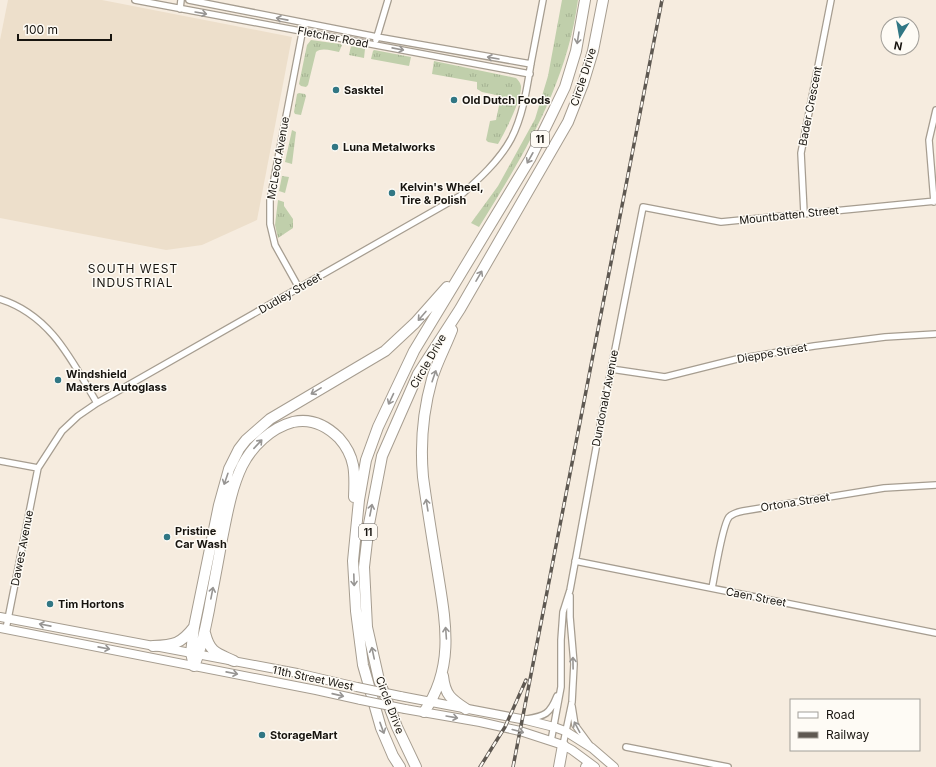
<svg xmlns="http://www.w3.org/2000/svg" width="936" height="767" viewBox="0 0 936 767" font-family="Inter,sans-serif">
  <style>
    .built { fill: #eddfcb }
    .grass { fill: url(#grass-tufts) }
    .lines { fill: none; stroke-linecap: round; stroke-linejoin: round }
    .street-casing { stroke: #a69d90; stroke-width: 8 }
    .secondary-casing { stroke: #a69d90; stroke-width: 10 }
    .highway-casing { stroke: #a69d90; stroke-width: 12 }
    .street { stroke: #fff; stroke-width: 5.5 }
    .secondary { stroke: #fff; stroke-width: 8 }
    .highway { stroke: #fff; stroke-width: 10 }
    .rail-casing { stroke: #5e5851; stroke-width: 3.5 }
    .rail { stroke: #fefbf5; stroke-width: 2; stroke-dasharray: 6; stroke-linecap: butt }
    .secondary-bridge-casing { stroke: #a69d90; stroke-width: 10; stroke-linecap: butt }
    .secondary-bridge { stroke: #fff; stroke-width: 8 }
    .oneway { stroke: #979593 }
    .poi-dot { fill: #317784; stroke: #fefbf5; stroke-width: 1.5 }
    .labels { text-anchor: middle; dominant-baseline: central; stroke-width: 3; stroke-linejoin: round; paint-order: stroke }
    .shield { fill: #fefbf5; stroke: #5c5954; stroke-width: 1 }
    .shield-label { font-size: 10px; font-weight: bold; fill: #17140f }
    .street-label { font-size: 11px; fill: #17140f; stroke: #fefbf5 }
    .poi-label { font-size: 11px; font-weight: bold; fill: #17140f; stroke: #fefbf5; text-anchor: start }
    .neighbourhood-label { font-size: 12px; letter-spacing: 1px; fill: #17140f; stroke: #fefbf5 }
  </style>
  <defs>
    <pattern id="grass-tufts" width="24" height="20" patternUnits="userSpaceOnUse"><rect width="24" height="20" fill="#c0cfab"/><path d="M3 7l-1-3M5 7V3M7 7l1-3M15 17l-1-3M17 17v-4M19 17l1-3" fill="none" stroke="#a4b192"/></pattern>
  </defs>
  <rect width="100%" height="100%" fill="#f6ecdf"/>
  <path class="built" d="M8,0H102L292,37L257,220L202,245L166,250L0,218V40Z"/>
  <path class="grass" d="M562,0H578C566,87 524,154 479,227L471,223L498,186L535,119L548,76Z
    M311,40L340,44L342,45L339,52C332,51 322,47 316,52L308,85L306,87L301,86L299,84L307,45Z
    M351,46L365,49L364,58L349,55Z
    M374,50L411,57L409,66L371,59L373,51Z
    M434,61L516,78C518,80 520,82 521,86C522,99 505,132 498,144L488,142L486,140L490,121L496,120L501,96L482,92L477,89V82L432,74Z
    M299,93L305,94L306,96L301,115L295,114L294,112L297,94Z
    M292,130L296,132L292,164L285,162Z
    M282,176L289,177L285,193L279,191Z
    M278,200L284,202V206L293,219V228L278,238L275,225Z"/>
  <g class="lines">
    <defs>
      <path id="street" d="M135,0L530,74
        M189,0L377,37L531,64
        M180,9L181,0
        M376,40L388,0
        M934,202L929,140L936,110
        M804,213L801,153L831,0
        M299,288L275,245L270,224V200L304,23
        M0,299C51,315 72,361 97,403
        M611,369L665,377L737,359L814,346L885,337L936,334
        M0,461L38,468
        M575,561L936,633
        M712,588C715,574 722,526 729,517C732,514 738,512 743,511L884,488L936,485
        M6,629L38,468L62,431L78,416L97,403L460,196C479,179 499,161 511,139C523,116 527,88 531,63C535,42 539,21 543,0
        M572,706L575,725L589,744
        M527,719C545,716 550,714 557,696
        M551,741L561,687V640L563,612L570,590L601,421L643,207L721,222L936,201
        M563,745L572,702L574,664L570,617V596
        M626,747L728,767"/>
      <path id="secondary" d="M0,617L297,673L357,687
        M0,628L316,690L361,700
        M400,696L526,720L554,727L565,731L592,748L614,767
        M405,709L480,722L520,731L563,745L572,750L595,767"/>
      <path id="highway" d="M205,633C210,653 217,653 234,661
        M153,646C174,645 181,644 194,627
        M194,666L191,653L194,627L219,505L229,469L239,449L246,440L270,419L385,351L415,323L447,287
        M194,666C202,648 205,629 209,610C213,587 218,563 222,539C227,515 231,489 242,466C252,446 271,428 293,422C311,418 327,426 339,438C356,457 355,474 354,497
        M443,676C445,695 451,699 466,709
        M424,712C456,666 445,619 437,568C432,537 427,507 423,477C420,443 423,411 432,379C437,362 446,346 452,330
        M400,767L393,756L381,728L363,665L356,611L353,561L359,500L366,460L378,427L414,351L530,159L551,116L565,87L576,51L585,0
        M416,767L397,727L379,680L367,627L364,567L369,524L382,456L418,374L460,309L568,122L583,84L593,51L603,0
        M559,767L563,745
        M586,767H587"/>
    </defs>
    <use href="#street" class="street-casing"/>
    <use href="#secondary" class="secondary-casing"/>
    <use href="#highway" class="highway-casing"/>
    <use href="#street" class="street"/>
    <use href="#secondary" class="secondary"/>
    <use href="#highway" class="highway"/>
    <defs>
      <path id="rail" d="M480,767L505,727L526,680
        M513,767L662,0"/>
    </defs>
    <use href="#rail" class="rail-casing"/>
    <use href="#rail" class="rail"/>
    <defs>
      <path id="secondary-bridge" d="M357,687L400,696
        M361,700L405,709"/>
    </defs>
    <use href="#secondary-bridge" class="secondary-bridge-casing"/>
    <use href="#secondary-bridge" class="secondary-bridge"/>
  </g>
  <defs><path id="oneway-shaft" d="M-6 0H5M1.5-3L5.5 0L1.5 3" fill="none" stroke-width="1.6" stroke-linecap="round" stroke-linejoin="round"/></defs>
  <g class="oneway">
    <use href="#oneway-shaft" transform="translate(201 13) rotate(10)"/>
    <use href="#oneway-shaft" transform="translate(282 19) rotate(-169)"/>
    <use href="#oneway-shaft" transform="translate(578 38) rotate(99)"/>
    <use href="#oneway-shaft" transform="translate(398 49) rotate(11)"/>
    <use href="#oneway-shaft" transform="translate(493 58) rotate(-170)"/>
    <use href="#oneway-shaft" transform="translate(530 158) rotate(119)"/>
    <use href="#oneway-shaft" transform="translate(479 276) rotate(-60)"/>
    <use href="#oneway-shaft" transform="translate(422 316) rotate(131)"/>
    <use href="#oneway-shaft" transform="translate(434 376) rotate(-71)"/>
    <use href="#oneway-shaft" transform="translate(316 391) rotate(149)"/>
    <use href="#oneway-shaft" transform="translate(391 399) rotate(115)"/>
    <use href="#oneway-shaft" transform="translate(258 444) rotate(-47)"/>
    <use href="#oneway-shaft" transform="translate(226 479) rotate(109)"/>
    <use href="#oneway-shaft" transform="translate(427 505) rotate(-99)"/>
    <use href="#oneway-shaft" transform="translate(371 510) rotate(-79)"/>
    <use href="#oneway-shaft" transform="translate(354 580) rotate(88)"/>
    <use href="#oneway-shaft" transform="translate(212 593) rotate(-79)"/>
    <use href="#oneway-shaft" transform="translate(45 625) rotate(-169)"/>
    <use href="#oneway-shaft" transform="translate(446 633) rotate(-94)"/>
    <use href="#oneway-shaft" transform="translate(104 648) rotate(11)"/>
    <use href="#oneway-shaft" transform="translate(373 653) rotate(-102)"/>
    <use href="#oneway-shaft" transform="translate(573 663) rotate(-91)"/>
    <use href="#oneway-shaft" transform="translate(232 673) rotate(11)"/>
    <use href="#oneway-shaft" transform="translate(338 695) rotate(13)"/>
    <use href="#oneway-shaft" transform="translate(452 717) rotate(10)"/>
    <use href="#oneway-shaft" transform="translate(577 727) rotate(-118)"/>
    <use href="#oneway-shaft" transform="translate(382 728) rotate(70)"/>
    <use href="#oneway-shaft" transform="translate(518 731) rotate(15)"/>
  </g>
  <g class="poi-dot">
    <circle cx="336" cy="90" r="4"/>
    <circle cx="454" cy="100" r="4"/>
    <circle cx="335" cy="147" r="4"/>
    <circle cx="392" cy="193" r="4"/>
    <circle cx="58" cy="380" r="4"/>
    <circle cx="167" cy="537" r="4"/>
    <circle cx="50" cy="604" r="4"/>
    <circle cx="262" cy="735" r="4"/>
  </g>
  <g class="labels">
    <g class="shield">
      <rect x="531" y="131" width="18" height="16" rx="3"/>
      <rect x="359" y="524" width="18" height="16" rx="3"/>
    </g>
    <g class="shield-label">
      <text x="540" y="139">11</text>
      <text x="368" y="532">11</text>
    </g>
    <g class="street-label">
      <text transform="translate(333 37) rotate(11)">Fletcher Road</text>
      <text transform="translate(583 77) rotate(-72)">Circle Drive</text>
      <text transform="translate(810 106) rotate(-79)">Bader Crescent</text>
      <text transform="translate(278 158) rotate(-80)">McLeod Avenue</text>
      <text transform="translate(789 215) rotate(-6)">Mountbatten Street</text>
      <text transform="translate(290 293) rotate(-30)">Dudley Street</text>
      <text transform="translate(772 353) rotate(-10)">Dieppe Street</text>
      <text transform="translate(428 361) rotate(-60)">Circle Drive</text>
      <text transform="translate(605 398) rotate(-79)">Dundonald Avenue</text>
      <text transform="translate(795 502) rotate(-9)">Ortona Street</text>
      <text transform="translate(22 548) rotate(-79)">Dawes Avenue</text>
      <text transform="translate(756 597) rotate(11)">Caen Street</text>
      <text transform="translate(313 678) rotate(12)">11th Street West</text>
      <text transform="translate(390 705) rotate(69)">Circle Drive</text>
    </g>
    <g class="poi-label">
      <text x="344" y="90">Sasktel</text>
      <text x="462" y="100">Old Dutch Foods</text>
      <text x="343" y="147">Luna Metalworks</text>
      <text x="400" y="187">Kelvin's Wheel,<tspan x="400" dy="13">Tire &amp; Polish</tspan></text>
      <text x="66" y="374">Windshield<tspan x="66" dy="13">Masters Autoglass</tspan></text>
      <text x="175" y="531">Pristine<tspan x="175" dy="13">Car Wash</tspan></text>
      <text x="58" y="604">Tim Hortons</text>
      <text x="270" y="735">StorageMart</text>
    </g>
    <g class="neighbourhood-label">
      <text x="133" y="268">SOUTH WEST<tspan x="133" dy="14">INDUSTRIAL</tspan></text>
    </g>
  </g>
  <rect x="790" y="699" width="130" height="52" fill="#fefbf5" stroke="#a29f99"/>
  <rect x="798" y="712" width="20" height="6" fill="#ffffff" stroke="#a29f99"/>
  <text x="826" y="719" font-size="12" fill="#17140f">Road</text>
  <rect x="798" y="732" width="20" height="6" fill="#5e5851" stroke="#a29f99"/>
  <text x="826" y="739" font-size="12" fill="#17140f">Railway</text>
  <g transform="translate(900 36) rotate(191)"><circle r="19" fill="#fefbf5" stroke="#a29f99"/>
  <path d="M0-3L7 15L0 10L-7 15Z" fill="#317784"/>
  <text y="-6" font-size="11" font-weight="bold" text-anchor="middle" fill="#17140f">N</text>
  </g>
  <path d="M18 34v6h93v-6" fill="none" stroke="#17140f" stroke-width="2"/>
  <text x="24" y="34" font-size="12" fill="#17140f" stroke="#fefbf5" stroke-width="3" paint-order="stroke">100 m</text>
</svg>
